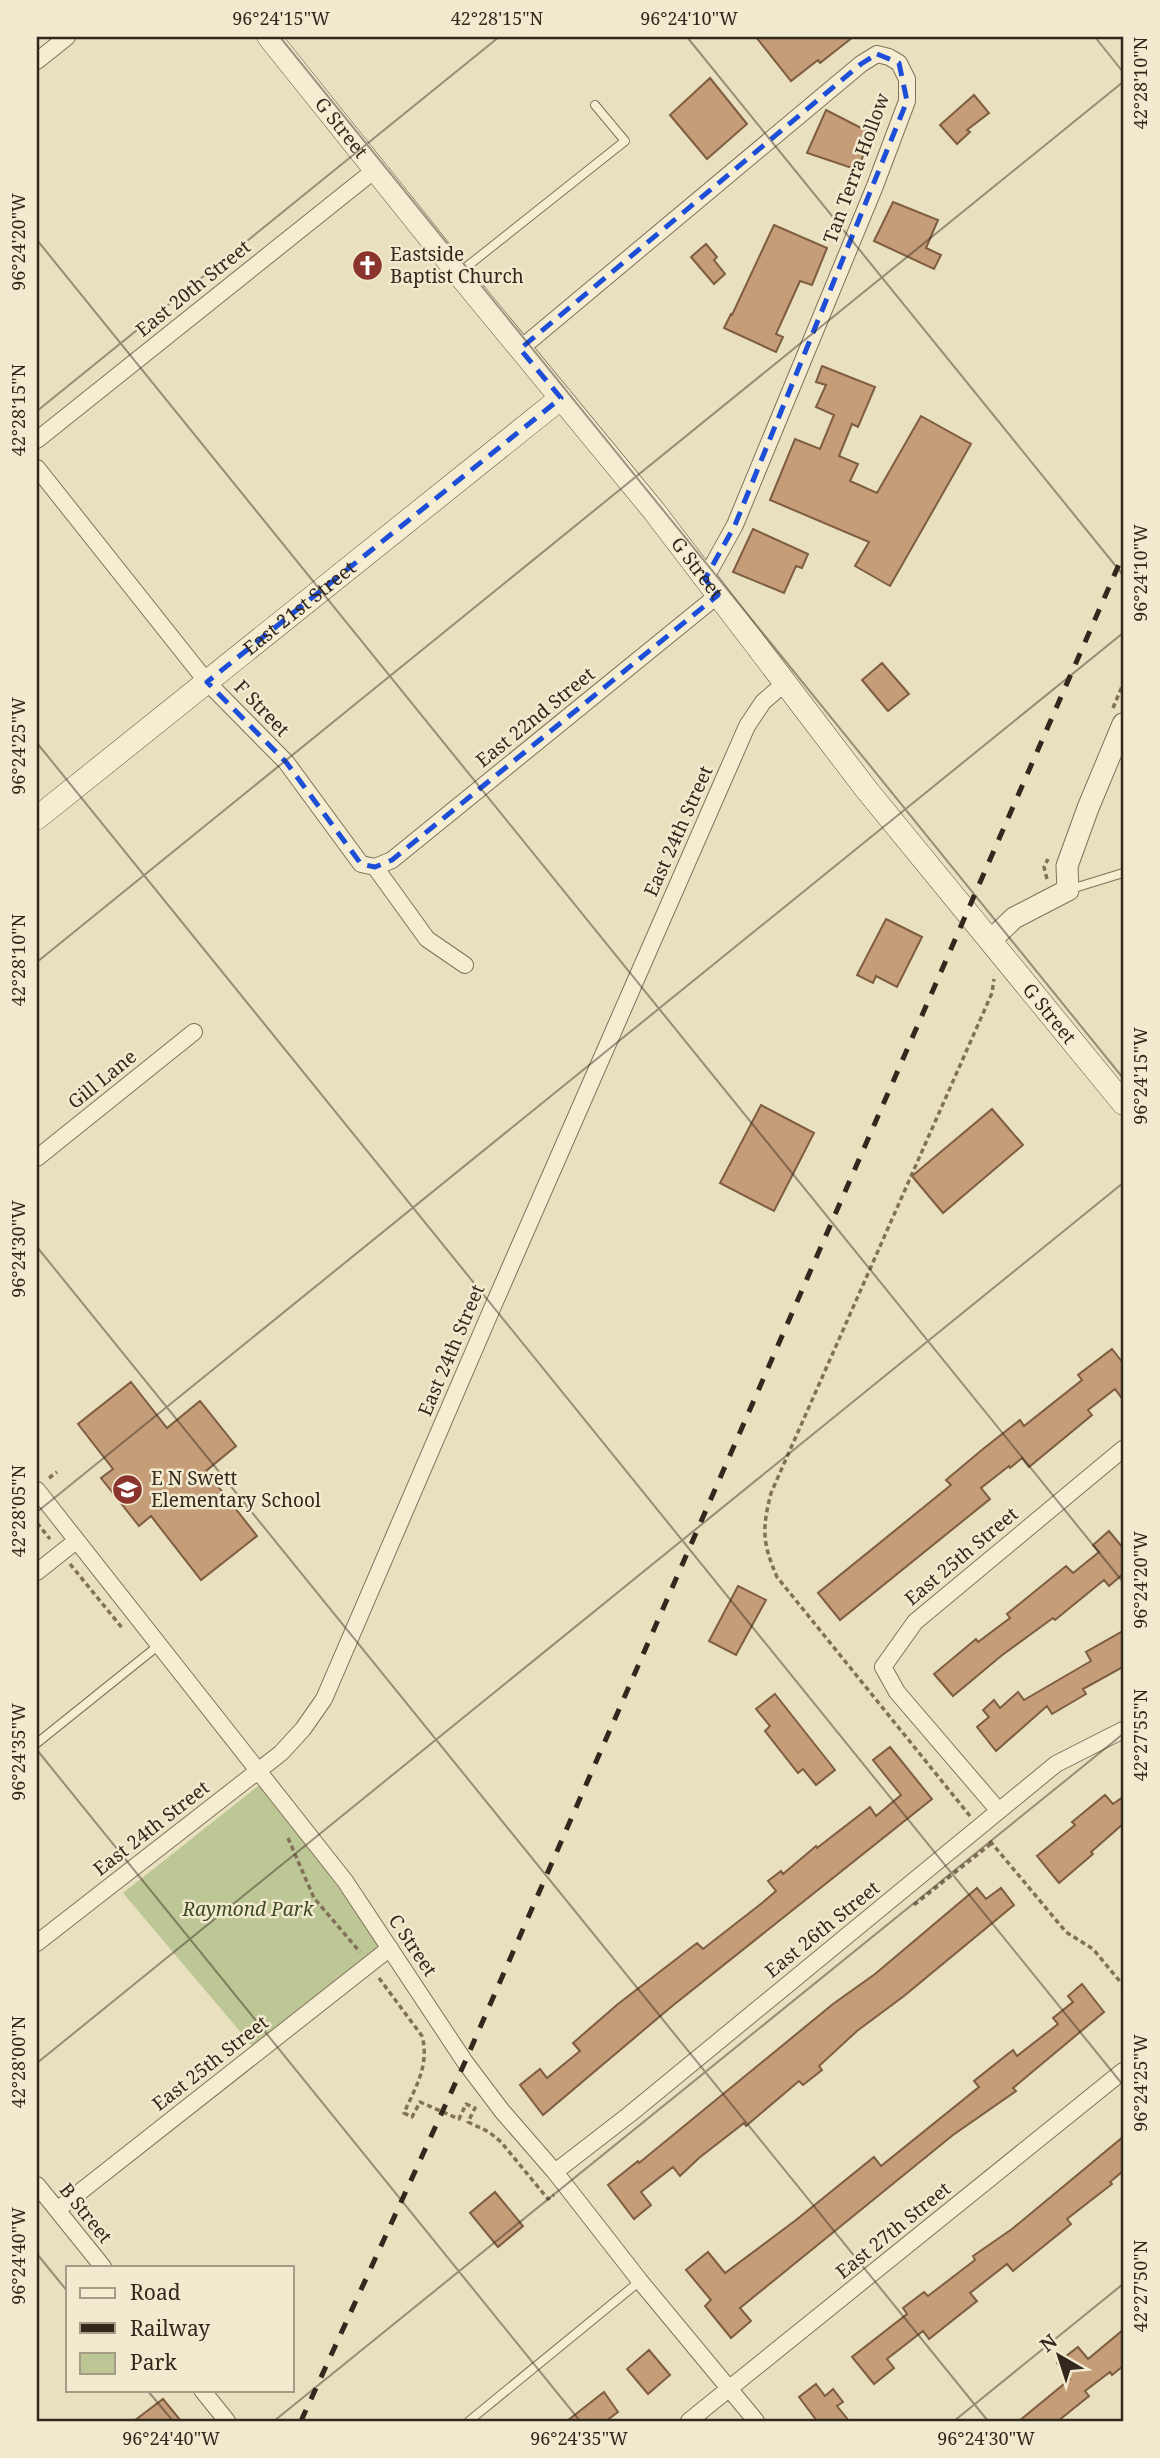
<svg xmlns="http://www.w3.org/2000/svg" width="1160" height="2458" viewBox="0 0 1160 2458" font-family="'Noto Serif',serif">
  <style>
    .green { fill: #bdc695 }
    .building { fill: #c59d78; stroke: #7e5d41; stroke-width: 2 }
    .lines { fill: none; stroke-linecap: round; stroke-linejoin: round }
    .service-casing { stroke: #817159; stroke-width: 10 }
    .minor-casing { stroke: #817159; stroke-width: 18 }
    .tertiary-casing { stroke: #817159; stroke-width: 23 }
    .secondary-casing { stroke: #62523d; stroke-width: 24 }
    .path { stroke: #817159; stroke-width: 3.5; stroke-dasharray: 5 3.5; stroke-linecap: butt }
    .service { stroke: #f5edd2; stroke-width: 8 }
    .minor { stroke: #f5edd2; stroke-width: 16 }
    .tertiary { stroke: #f5edd2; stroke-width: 21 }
    .secondary { stroke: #f5edd2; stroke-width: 23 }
    .rail { stroke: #32281d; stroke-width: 5; stroke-dasharray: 12 12; stroke-linecap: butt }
    .marked { fill: none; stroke: #1d4ed8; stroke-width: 5; stroke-dasharray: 14 9; stroke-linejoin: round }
    .ticks { fill: none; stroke: #32281d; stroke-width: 2; stroke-opacity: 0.45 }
    .labels { text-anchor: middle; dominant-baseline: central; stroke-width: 5; stroke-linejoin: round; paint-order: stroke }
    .street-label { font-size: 19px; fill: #32281d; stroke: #f2eacf }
    .poi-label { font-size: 19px; fill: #32281d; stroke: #f2eacf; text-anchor: start }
    .park-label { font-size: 19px; font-style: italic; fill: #404c25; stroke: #f2eacf }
    .neatline { fill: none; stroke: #32281d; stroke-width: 2.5 }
    .ticks-label { font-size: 18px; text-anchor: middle; fill: #32281d }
  </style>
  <rect width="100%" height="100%" fill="#e9e0c0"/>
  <path class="green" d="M262,1783L383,1948L254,2048L123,1893Z"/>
  <path class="building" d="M756,37H853L820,63L818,60L791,81Z
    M710,78L747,124L707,159L670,115Z
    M974,95L989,113L967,130L970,132L957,144L940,125Z
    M826,110L871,133L858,170L807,153Z
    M893,202L938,220L926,248L941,255L934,269L874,241Z
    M774,225L827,248L812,285L800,281L776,334L783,337L776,352L724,328L731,314L732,315Z
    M706,244L717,257L714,260L725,274L714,284L691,257Z
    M822,366L875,387L858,427L852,424L839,456L858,464L850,481L877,493L921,416L971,444L890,586L855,566L869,542L770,500L795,439L820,449L834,415L816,407L826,385L816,382Z
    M753,529L808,554L802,568L796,566L784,593L733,572Z
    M882,663L909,694L888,711L862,680Z
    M886,919L922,937L897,987L876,976L873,983L857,975Z
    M761,1105L814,1133L774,1211L720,1183Z
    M992,1109L1023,1145L943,1213L912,1176Z
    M1112,1349L1123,1363V1400L1115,1389L1088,1410L1092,1415L1029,1467L1022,1458L1010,1468L1009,1466L981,1488L990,1499L840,1620L818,1593L951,1485L946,1480L983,1449L1020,1420L1024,1426L1082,1380L1078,1375Z
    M131,1382L167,1428L200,1401L236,1446L206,1471L257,1536L201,1580L151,1516L139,1526L101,1478L113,1469L78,1424Z
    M1109,1531L1123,1548V1574L1109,1586L1104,1580L1055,1620L1053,1618L1001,1656L953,1696L934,1674L976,1639L978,1642L1010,1618L1007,1614L1066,1566L1073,1573L1099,1552L1093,1545Z
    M738,1586L766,1600L736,1655L709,1641Z
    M1123,1631V1667L1083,1689L1086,1694L1052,1714L1047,1706L996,1751L977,1727L989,1717L983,1710L994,1700L1000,1708L1018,1692L1024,1700L1091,1661L1086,1652Z
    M775,1694L835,1770L816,1785L803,1769L798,1773L765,1731L770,1726L756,1709Z
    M890,1747L932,1799L671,2007L543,2115L520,2085L540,2069L547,2078L580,2051L573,2043L618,2004L697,1943L703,1949L762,1903L776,1891L768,1881L781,1871L783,1874L816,1846L817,1848L870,1807L876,1816L901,1795L873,1760Z
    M1105,1795L1113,1804L1123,1797V1824L1091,1852L1093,1854L1059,1883L1037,1856L1075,1825L1072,1822Z
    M977,1888L986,1899L1001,1888L1014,1905L904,1996L857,2031L819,2066L822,2070L803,2085L799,2081L746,2126L744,2123L699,2158L680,2176L673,2167L641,2192L651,2205L634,2219L608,2185L638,2161L639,2163L833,2004L875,1974Z
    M1082,1984L1104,2012L1013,2088L1016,2091L953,2135L740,2308L751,2321L731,2338L705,2306L711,2300L686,2270L708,2252L725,2273L796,2220L874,2157L881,2166L979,2087L974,2081L1013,2050L1017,2056L1058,2024L1053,2018L1073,2002L1068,1996Z
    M1123,2137V2171L1110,2182L1112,2184L1067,2219L1071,2224L1013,2271L1007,2264L970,2293L977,2301L929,2339L923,2331L887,2359L894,2368L874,2384L852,2357L907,2314L903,2308L924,2292L928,2296L975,2260L973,2256L1012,2229Z
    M495,2192L523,2226L498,2247L470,2213Z
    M1123,2330V2366L1112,2375L1110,2372L1085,2391L1089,2396L1058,2421H1019L1070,2379L1057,2363L1078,2347L1088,2359Z
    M649,2350L670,2375L648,2394L627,2369Z
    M816,2384L825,2396L833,2389L843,2402L837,2406L849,2421H817L799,2397Z
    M604,2392L618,2412L606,2421H567Z
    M163,2399L181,2421H134Z"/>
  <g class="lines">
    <defs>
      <path id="service" d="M460,272L625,141L595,105
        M1071,889L1123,873
        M37,1743L159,1645
        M469,2421L640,2281"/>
      <path id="minor" d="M37,61L67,37
        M520,349L861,64L877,54L889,57L899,63L907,79V101L875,186L735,525L705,579
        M37,440L376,169
        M37,468L207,682L286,762L361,864L375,867L427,939L465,965
        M375,867L392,860L718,595
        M37,1158L194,1032
        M37,1490L345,1881L465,2062L502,2111L555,2172L640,2281L756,2421
        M37,1572L76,1541
        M999,1811L897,1692L883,1667L915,1622L1123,1449
        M37,1943L281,1753L303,1729L324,1699L494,1304L747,726L763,702L785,683
        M555,2172L630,2114L1056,1764L1123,1730
        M37,2185L103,2267
        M57,2210L390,1948
        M202,2390L227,2421
        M689,2421L1123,2071"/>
      <path id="tertiary" d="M991,940L1014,918L1068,890L1067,866L1088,808L1123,724"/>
      <g id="secondary">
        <path id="s1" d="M269,37L458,273L654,511L866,789L1123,1103"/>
        <path id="s2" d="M37,818L561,398"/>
      </g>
    </defs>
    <use href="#service" class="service-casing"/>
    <use href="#minor" class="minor-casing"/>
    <use href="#tertiary" class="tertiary-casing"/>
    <use href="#secondary" class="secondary-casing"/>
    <path class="path" d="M1113,708L1123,684
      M1047,879L1044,867L1048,859
      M49,1478L57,1472
      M37,1523L50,1539
      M70,1564L123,1629
      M970,1816L777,1577C762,1542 762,1529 771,1493L992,993L994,979
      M288,1838L314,1898L360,1952
      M990,1841L1066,1932L1093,1949L1123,1985
      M914,1905L992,1843
      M379,1978L422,2036C430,2065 415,2088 404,2113L412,2117L420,2102L459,2119L466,2104L475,2108L468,2122L489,2132L501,2142L548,2199L554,2195"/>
    <use href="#service" class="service"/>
    <use href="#minor" class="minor"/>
    <use href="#tertiary" class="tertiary"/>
    <use href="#secondary" class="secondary"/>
    <path class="rail" d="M301,2421L465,2062L1123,555"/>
  </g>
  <path class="marked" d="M877,54L899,63L907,101L735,525L705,579L718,595L392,860L375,867L361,864L286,762L207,682L561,398L520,349L861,64Z"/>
  <path class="ticks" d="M280,37L1123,1078M687,37L1123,575M1095,37L1123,72M37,240L1123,1582M37,411L499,37M37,743L1123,2085M37,962L1123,82M37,1247L988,2421M37,1512L1123,633M37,1750L580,2421M37,2063L1123,1183M37,2254L68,2292M147,2390L173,2421M274,2421L1123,1734M954,2421L1123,2284"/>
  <defs>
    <symbol id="church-disc" viewBox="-11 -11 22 22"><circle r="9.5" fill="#8b342e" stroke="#f2eacf"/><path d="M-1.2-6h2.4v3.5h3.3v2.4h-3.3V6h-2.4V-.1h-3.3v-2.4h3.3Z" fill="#fff"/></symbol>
    <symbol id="school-disc" viewBox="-11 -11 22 22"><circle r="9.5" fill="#8b342e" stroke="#f2eacf"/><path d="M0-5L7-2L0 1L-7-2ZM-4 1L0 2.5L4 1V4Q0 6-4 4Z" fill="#fff"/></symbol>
  </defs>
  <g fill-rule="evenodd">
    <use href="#church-disc" x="350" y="248" width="35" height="35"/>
    <use href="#school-disc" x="110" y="1472" width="35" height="35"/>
  </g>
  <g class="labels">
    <g class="street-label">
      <text stroke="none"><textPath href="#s1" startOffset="116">G Street</textPath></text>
      <text transform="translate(856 168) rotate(-70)">Tan Terra Hollow</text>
      <text transform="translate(193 288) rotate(-39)">East 20th Street</text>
      <text stroke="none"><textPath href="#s1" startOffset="682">G Street</textPath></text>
      <text stroke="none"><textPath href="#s2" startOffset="336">East 21st Street</textPath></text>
      <text transform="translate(262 708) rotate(46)">F Street</text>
      <text transform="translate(535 717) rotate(-39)">East 22nd Street</text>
      <text transform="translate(678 831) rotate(-66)">East 24th Street</text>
      <text stroke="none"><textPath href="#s1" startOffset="1250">G Street</textPath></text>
      <text transform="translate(102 1079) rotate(-39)">Gill Lane</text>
      <text transform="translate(451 1350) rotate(-67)">East 24th Street</text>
      <text transform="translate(961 1556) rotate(-40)">East 25th Street</text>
      <text transform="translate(151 1828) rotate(-38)">East 24th Street</text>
      <text transform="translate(822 1929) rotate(-39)">East 26th Street</text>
      <text transform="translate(413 1945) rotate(56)">C Street</text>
      <text transform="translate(210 2063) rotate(-38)">East 25th Street</text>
      <text transform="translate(86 2213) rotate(51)">B Street</text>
      <text transform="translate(893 2230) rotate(-39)">East 27th Street</text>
    </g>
    <g class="poi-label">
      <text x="390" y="254">Eastside<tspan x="390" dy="22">Baptist Church</tspan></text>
      <text x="151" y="1478">E N Swett<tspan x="151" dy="22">Elementary School</tspan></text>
    </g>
    <g class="park-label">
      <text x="248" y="1909">Raymond Park</text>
    </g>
  </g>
  <rect width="1160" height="2458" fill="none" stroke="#f2eacf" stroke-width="77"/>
  <rect x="66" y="2266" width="228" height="126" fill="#f2eacf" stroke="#a59c88" stroke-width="2"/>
  <rect x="80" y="2288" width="35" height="10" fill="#f5edd2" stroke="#a59c88" stroke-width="2"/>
  <text x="130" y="2300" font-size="21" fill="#32281d">Road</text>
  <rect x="80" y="2323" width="35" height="10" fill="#32281d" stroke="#a59c88" stroke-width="2"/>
  <text x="130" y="2336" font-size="21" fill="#32281d">Railway</text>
  <rect x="80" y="2353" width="35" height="21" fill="#bdc695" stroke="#a59c88" stroke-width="2"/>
  <text x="130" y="2370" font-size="21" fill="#32281d">Park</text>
  <g transform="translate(1059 2356) rotate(321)" stroke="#f2eacf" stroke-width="5" paint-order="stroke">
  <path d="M0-5L12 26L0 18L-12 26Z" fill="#32281d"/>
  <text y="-10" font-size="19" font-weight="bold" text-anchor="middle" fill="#32281d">N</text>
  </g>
  <rect x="38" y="38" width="1084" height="2382" class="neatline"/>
  <g class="ticks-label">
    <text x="281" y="25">96°24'15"W</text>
    <text x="497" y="25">42°28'15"N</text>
    <text x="689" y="25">96°24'10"W</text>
    <text transform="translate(1141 83) rotate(-90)" y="6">42°28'10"N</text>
    <text transform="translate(19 242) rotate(-90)" y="6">96°24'20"W</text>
    <text transform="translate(19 410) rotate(-90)" y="6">42°28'15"N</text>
    <text transform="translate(1141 573) rotate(-90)" y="6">96°24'10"W</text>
    <text transform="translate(19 746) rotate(-90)" y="6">96°24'25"W</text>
    <text transform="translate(19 960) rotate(-90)" y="6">42°28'10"N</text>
    <text transform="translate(1141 1076) rotate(-90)" y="6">96°24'15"W</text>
    <text transform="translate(19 1249) rotate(-90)" y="6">96°24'30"W</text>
    <text transform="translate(19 1511) rotate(-90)" y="6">42°28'05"N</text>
    <text transform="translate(1141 1580) rotate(-90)" y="6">96°24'20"W</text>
    <text transform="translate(1141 1735) rotate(-90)" y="6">42°27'55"N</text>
    <text transform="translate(19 1752) rotate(-90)" y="6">96°24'35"W</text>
    <text transform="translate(19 2062) rotate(-90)" y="6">42°28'00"N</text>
    <text transform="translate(1141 2083) rotate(-90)" y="6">96°24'25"W</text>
    <text transform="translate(19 2256) rotate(-90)" y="6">96°24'40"W</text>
    <text transform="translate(1141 2286) rotate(-90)" y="6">42°27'50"N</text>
    <text x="171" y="2445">96°24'40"W</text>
    <text x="579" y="2445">96°24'35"W</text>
    <text x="986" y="2445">96°24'30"W</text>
  </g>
</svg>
